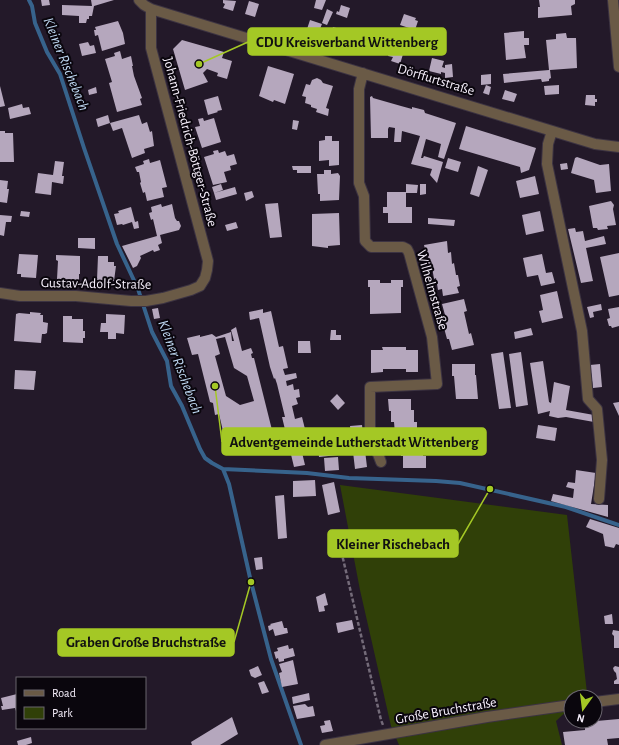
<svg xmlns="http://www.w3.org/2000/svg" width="619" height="745" viewBox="0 0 619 745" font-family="'Alegreya Sans',sans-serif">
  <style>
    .green { fill: #304008 }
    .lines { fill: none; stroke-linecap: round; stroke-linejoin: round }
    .stream { stroke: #37638c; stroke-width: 4 }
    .building { fill: #b5a7bd; fill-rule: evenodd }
    .minor-casing { stroke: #3c3342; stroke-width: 12 }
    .path { stroke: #746b79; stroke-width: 2.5; stroke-dasharray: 4 2; stroke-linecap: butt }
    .minor { stroke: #6a5a46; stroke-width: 10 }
    .labels { text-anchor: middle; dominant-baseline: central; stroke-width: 4; stroke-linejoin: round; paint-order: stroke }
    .street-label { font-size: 14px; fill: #f7f0fc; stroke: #0a060d }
    .water-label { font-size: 15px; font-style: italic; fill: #bfd8f2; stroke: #0a060d }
    .leader { fill: none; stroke: #a4c825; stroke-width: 1.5 }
    .callout-dot { fill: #a4c825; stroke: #0a060d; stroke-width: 1.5 }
    .callout { fill: #a4c825; stroke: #a4c825; stroke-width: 1.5 }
    .callout-label { font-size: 15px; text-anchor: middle; font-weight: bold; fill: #111 }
  </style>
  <rect width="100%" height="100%" fill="#231929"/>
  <path class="green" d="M340,485L567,515L587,693L582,697H571V707L556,721L562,745H399L391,726L360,590Z"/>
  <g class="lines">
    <path class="stream" d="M29,0L32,6L35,23L47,52L60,74L84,148L117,244L138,289L152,332L167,361L171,386L182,406L200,449L205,458L212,463L223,469L307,473L349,478L436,481L460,483L566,507L619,525
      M223,469L229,484L251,582L271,659L301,745"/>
  </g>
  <path class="building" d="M41,0H49L50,5L42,6Z
    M91,0H114L94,6L92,16H89V19H87L86,23H79V16L62,15V5L92,6Z
    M223,0L236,1L233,11L223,8L225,4L223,3Z
    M316,0H326L322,10L314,8Z
    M539,0H575V4L571,6L572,15L538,18V7H540Z
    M249,1L259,4L255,17L245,14Z
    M341,5L350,8L347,18L336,14L337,11L339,12Z
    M327,9L333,12L327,25L322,23Z
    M404,14L416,18L415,20L418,21L415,30L400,25Z
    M310,20L322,24L317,36L306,32Z
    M118,21L123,33L125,44L102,51L98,35L95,36L94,30H96L95,27Z
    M333,27L343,30L340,40L330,37Z
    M524,31V38H529V45H524L526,58L506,60L504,33Z
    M566,33L567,38H576L577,68L550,70L551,78L549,79V81L542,82L541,79L504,83L503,74L549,70L546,40L556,39V34Z
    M182,40L224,52L222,58L232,61L227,79L217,76L218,73L207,69L203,73L208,82L185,90L173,49Z
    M88,42L90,46L94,45L96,53L82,56L79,44Z
    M391,47L404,51L400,64L391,61L393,57L388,56Z
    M120,51L122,59L131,56L133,66H132L134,76L142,98L140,99L142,105L117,112L109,83L112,82L105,59L115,56L114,53Z
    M432,58L444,61L442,67L445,68V65L452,64L453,77L445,78V73L441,72V74L429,71Z
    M268,66L294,74L285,104L274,100L273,102L259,96Z
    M491,74V84L481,85V75Z
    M317,78L321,80L323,83L333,86L326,108L329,109L328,116L316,112L317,109L311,107V105L305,103L306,97L302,96L306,84L310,85L312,80Z
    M486,85L491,87L489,95L483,93Z
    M559,85V94L545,95L544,86Z
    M0,86L5,106L0,107Z
    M96,87L97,93L89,95L88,90Z
    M505,90L517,94L514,102L502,99Z
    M586,95H595V99H597V102H595V106L585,105Z
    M218,96L222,110L217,111L218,112L208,115L204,100Z
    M372,96L373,98L401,106L412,109V107L424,110L425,113L456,123L444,159L438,157L441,144L426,139L421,158H423L424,156L443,162L437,183L430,175L432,169L411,164L420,136L402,131L401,142H394L395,128L389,127L388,129V138H371L370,97Z
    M22,104L23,108L29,107L31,114L10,119L8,108Z
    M108,115L110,123L98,127L96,119Z
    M139,115L142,124L147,122L150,132L152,131L154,146L144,149L145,153L132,158L122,128L113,131L110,123Z
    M203,118L204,121L214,118L221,142L202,148L195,127L200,126L198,119Z
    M293,120L299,121L297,130L292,129Z
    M466,126L536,148L529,170L521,173L520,167L459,149Z
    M0,131H5V133H13L14,162H0Z
    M325,136H332V141H339V165L329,166V160L319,161V141L325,140Z
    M218,150L219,153L225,151L227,156L234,154L237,164L230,166L231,170L224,172L227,182L213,185L204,157L214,154L213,151Z
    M577,157L600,165L609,164L611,191L596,193L594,180L571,173L575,158Z
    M448,158L461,162L458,172L445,168Z
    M149,159L150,163L160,160L167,187L162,188L164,197L147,201L145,192L143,193L140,183L141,182L139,172H137L135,167L144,164L143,161Z
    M55,161L64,162L62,176H64L63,184L52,182L51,195L35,193L38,173L53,175Z
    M567,163L568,169L561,170L560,164Z
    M292,166H311V173H297V170H293Z
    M478,166L488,170L479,197L470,194Z
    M324,170H331V174L338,173L340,176L339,200L320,201V194H318L317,174H324Z
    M535,176L539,194L520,198L516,181Z
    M0,180L8,181L7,189H9L7,203L0,202Z
    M221,184L223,190L214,193L212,187Z
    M406,184L418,185L417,193H406Z
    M420,184H426V194L420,195Z
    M235,187L237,194L216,200L214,193Z
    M252,191L254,197L246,201L244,193Z
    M387,192H406V207H412V223H388V213H383V207H387Z
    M611,201L614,205L613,209L616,225L607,226L608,229L598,230L597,228H593L589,206Z
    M278,203L282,237L270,238L265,204Z
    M161,204L162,207L172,204L175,218L177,221H179L181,226L179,230L160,235L162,243L158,245L160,250L154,252L153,250L140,256L141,258L137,266L133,268L122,246L157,236L153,219L151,220L149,213L152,212L151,207Z
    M131,207L135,222L138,221L139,228L134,229L132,222L123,225L122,224L117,225L114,214L119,213L118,211Z
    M21,211L30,212L29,217L20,216Z
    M540,211L544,231L526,235L522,215Z
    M339,213L340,245L328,246V248L312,246V214Z
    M0,215L12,216L11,222H6L4,236L0,235Z
    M428,218L455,220L454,226L428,224Z
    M236,222L238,228L227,231L225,225Z
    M575,228L576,232L583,231L585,241L604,236L606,244L586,248L593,281L581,283L568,229Z
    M78,238H95V249L78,248Z
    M447,241L448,253L451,252L452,264L454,263L456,275H458L460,286L457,287L459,293L443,296L442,289L438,290L436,278L434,279L432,267L430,268L428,256L427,257L424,245Z
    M619,253V295L609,297L600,257Z
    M19,254L38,255L36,278L21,277V274H17Z
    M542,254L546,273L552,272L555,283L541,286L538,275L527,277L523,258Z
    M56,255L80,256V274H79V280L57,279L58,261L56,260Z
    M98,256H108V262H114V266H116L114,281L97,280Z
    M368,280H380V283H391V280H403V287H401V313L370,314V287H368Z
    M557,291L563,318L542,323L539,311L543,310L540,295Z
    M464,299L467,311L464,312L469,334L471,333L474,345L452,350L449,339H447L444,328L442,316L445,315L442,304Z
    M601,304L602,310L593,312L594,317L590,318L587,307Z
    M619,307V326L612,328L611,326H609L607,319L610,318L608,309Z
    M158,308L160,318L154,319L152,309Z
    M263,309V313L271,311L279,347L283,346L288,368L283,369L285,375L296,373L297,378L286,381L287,386L293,384L294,390L299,389L300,397L296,398L298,404L292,406L295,419L302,417L305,429L308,428L310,439L299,440L305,465L294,467L282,417H285L277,384L275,378L274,379L270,367L259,318L250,320L249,312Z
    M30,312L41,313L40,315H43V322L48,323L47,333L45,334H42L41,343L14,341L16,314L19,313L30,314Z
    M106,314L125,315L124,334L116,333V339H108V332H100L101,323H106Z
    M63,316H72V319H83V331H85V338H83V343L63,342Z
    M236,327L242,351L251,348L253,353L251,354L252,358H254L275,442L271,443L268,431L260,432L258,437L259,443L243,447L240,440L226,444L219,414L215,415L213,403L210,402L198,354L192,355L187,338L200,335V337L212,334L216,337L231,332L232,341H234L231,330ZM225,337L234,368L247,376L254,401L240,405L226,396L215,356L220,354L216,339Z
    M531,328L533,335L515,339L514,332Z
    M331,330H336V335H341V340H330Z
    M298,341H310L311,353H298Z
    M382,347H406V350H418V372H406V369H383V372L371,373V350H383Z
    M503,352L511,408L499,409L491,354Z
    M521,352L528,405L516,407L509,354Z
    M543,361L549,402L551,403L554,382L570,386L566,410L594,415V422L566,417L558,418L549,416L550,411L538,414L530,363Z
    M452,364H475V375H476L478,399H456L454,376H452Z
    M600,364L602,387L593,388L590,365Z
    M15,370L36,371L34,390L14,389Z
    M337,394L345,403L338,410L330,401Z
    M388,399H411V410H414V422H417V433H420V445H423V456H426V468H403V456H401L400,445H397V433L395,434L394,422H391V411H389Z
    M619,402V416L613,403Z
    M362,425L367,467L355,469L350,426Z
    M538,425L557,428L555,441L536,438Z
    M334,428L338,455L319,457L316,431Z
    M338,457L339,470L325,471L324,458Z
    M576,470L596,473L591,504L608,505V517L551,501L553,494L573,498L574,489L566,487L568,482L575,483Z
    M315,480L316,496L293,497V481Z
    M334,482L340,512L328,515L322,485Z
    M284,495L287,538L278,539L275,496Z
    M590,519L619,528V545L616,544L614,548L605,546L603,534L586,527Z
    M262,557L263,569L256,570L254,558Z
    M325,593L328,605L324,606L325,611L319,612L316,597Z
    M612,614L613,624H605L604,616Z
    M352,620L354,629L338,633L336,623Z
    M282,621L284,628H287L288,633L275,636L273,629L269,631L268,626L271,625L270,624Z
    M613,630L619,631V648H614V636L612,634Z
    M288,645L289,649L293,648L295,656L284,659V661L279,662L278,658L276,659L274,652L278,651L277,648Z
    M293,660L298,684L282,687L279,673L282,672L279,664Z
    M258,666L262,675L255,678L251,676L249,670Z
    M615,666L619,667V684H614V681L617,679L616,673L614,671L613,668Z
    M264,681L269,692L262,694L258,683Z
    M309,693L310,700L293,704L292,697Z
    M17,694V714L15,708L2,710L1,706H3L1,698Z
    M305,704L308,707L313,706L315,716L297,719L293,706Z
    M232,717L238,734L220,745H192L191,742Z
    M619,719V738L607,739L608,745H565L563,732L585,730V722Z
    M330,720L333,731L322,733L320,726L325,725L324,721Z
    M31,737L32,743L26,745H18L17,741Z"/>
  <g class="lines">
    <defs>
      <path id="minor" d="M139,0L144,5L151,9L595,144L619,147
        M613,0L619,67
        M363,73L359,89V183L364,196L365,241L371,247H403L407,249L409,253L432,337L437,384L370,387V433L381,462
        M552,131L548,144L547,164L582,331L588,399L597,409L602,460L599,499
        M0,293L20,296H76L131,301H146L163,298L191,290L200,286L205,278L207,270L208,261L151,48V9
        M595,702L619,699
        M325,745L487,717L571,705"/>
    </defs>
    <use href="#minor" class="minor-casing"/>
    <path class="path" d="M340,546L381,720L383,725"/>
    <use href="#minor" class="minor"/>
  </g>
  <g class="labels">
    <g class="street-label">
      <text transform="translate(436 80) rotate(17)">Dörffurtstraße</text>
      <text transform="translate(190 142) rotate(75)">Johann-Friedrich-Böttger-Straße</text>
      <text transform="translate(96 284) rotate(1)">Gustav-Adolf-Straße</text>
      <text transform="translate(432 290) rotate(74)">Wilhelmstraße</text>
      <text transform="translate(446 711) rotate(-10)">Große Bruchstraße</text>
    </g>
    <g class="water-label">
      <text transform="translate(66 64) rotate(68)">Kleiner Rischebach</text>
      <text transform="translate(180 367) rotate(69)">Kleiner Rischebach</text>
    </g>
  </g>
  <path class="leader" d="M199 64L248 42M215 386L222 442M490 489L458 544M251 582L234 642"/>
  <g class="callout-dot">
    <circle cx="199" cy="64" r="4"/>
    <circle cx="215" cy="386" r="4"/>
    <circle cx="490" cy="489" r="4"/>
    <circle cx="251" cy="582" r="4"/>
  </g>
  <g class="callout">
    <rect x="248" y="28" width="198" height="27" rx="4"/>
    <rect x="222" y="428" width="264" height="27" rx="4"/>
    <rect x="328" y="530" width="130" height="27" rx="4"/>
    <rect x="58" y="629" width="176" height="27" rx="4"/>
  </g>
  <g class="callout-label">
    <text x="347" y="47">CDU Kreisverband Wittenberg</text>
    <text x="354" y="447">Adventgemeinde Lutherstadt Wittenberg</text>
    <text x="393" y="549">Kleiner Rischebach</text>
    <text x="146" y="647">Graben Große Bruchstraße</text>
  </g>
  <rect x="16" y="677" width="130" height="52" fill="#0a060d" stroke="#69646d"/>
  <rect x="24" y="690" width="20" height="6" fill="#6a5a46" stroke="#69646d"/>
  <text x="52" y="697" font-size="12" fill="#f7f0fc">Road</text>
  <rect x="24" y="707" width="20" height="12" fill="#304008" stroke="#69646d"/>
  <text x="52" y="717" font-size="12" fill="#f7f0fc">Park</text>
  <g transform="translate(583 709) rotate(194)"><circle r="19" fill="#0a060d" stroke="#69646d"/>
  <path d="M0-3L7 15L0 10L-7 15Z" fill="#a4c825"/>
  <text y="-6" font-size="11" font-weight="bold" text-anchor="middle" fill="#f7f0fc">N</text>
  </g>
</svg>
